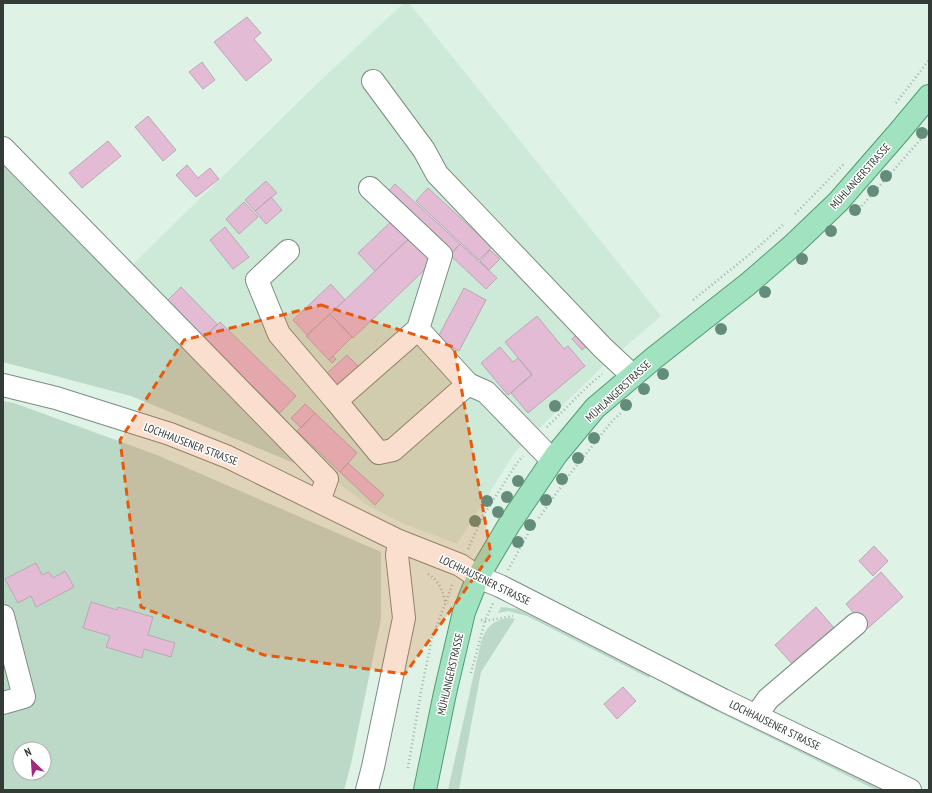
<svg xmlns="http://www.w3.org/2000/svg" width="932" height="793" viewBox="0 0 932 793" font-family="'PT Sans Narrow',sans-serif">
  <style>
    .built { fill: #cde9d8 }
    .green { fill: #bcd9c8; fill-rule: evenodd }
    .building { fill: #e4bbd4; stroke: #bba8b3 }
    .lines { fill: none; stroke-linecap: round; stroke-linejoin: round }
    .minor-casing { stroke: #7b8d82; stroke-width: 24 }
    .major-casing { stroke: #529b76; stroke-width: 24 }
    .path { stroke: #a3b3aa; stroke-width: 2.5; stroke-dasharray: 1 3; stroke-linecap: butt }
    .minor { stroke: #fff; stroke-width: 22 }
    .major { stroke: #a1e2c1; stroke-width: 22 }
    .tree { fill: #648c7a }
    .marked { fill: #e8590c; fill-opacity: 0.2; stroke: #e8590c; stroke-width: 3; stroke-dasharray: 8 5; stroke-linejoin: round }
    .labels { text-anchor: middle; dominant-baseline: central; stroke-width: 3; stroke-linejoin: round; paint-order: stroke }
    .street-label { font-size: 11px; fill: #333b36; stroke: #fff }
  </style>
  <rect width="100%" height="100%" fill="#def2e6"/>
  <path class="built" d="M404,3H409L661,316L602,367L515,452L457,544L402,523L370,507L341,485L128,269L321,80Z"/>
  <path class="green" d="M3,162L299,465L131,396L3,362Z
    M3,401L14,403L157,455L381,552V619L351,764L344,790H3ZM20,749H44V773H20Z
    M501,607L518,609L544,620L649,671L650,676L649,678L527,616L508,611L498,613Z
    M510,618L515,619L481,672L459,790H448L481,642C486,628 493,619 510,618Z
    M672,685L889,790H876L672,689L671,687Z"/>
  <path class="building" d="M247,17L261,33L254,39L272,60L246,81L214,42Z
    M202,62L215,80L203,89L189,72Z
    M148,116L176,150L163,161L135,127Z
    M108,141L121,156L82,188L69,173Z
    M187,165L198,178L210,168L219,179L196,197L176,175Z
    M266,181L277,193L255,211L245,200Z
    M395,184L460,244L450,255L385,195Z
    M428,188L492,247L479,260L416,201Z
    M271,197L282,210L266,224L255,211Z
    M244,202L258,217L239,234L226,219Z
    M395,218L412,235L375,271L358,253Z
    M225,227L249,257L233,269L210,240Z
    M414,234L437,258L353,338L330,314Z
    M460,244L497,278L486,289L450,255Z
    M490,250L500,259L489,270L480,261Z
    M331,284L345,300L307,335L293,320Z
    M181,287L217,324L201,340L165,303Z
    M464,288L486,300L459,351L437,339Z
    M330,314L352,337L329,360L306,336Z
    M537,316L564,349L568,346L585,366L528,413L511,393L532,375L505,342Z
    M220,322L296,396L280,413L204,339Z
    M577,334L587,346L582,350L572,339Z
    M500,347L513,362L518,358L532,374L508,395L481,363Z
    M347,355L358,366L337,387L325,375Z
    M333,356L336,359L332,363L329,360Z
    M305,404L315,413L301,428L291,418Z
    M315,413L357,453L340,472L297,431Z
    M348,463L384,495L375,505L340,472Z
    M874,546L888,561L873,576L859,561Z
    M36,563L42,575L49,572L53,578L65,571L74,587L36,607L31,596L18,603L5,579Z
    M881,572L903,597L867,629L846,604Z
    M91,602L117,610L118,607L153,617L148,635L175,643L171,657L144,649L142,658L106,647L110,636L83,628Z
    M816,607L835,629L794,666L775,645Z
    M623,687L636,701L617,719L604,704Z"/>
  <g class="lines">
    <defs>
      <path id="minor" d="M373,81L424,150L437,174L603,348L633,376
        M3,148L327,479L319,501
        M370,188L441,255L418,329
        M288,251L257,280L279,334L336,401
        M468,384L418,329L336,401L379,453L393,450L468,384L486,392L552,460
        M3,385L56,398L170,434L228,457L399,541L460,565L478,577L500,586L723,700L910,790
        M3,616L24,697L3,703
        M756,716L768,699L856,624
        M367,790L373,767L404,618L397,555L399,541"/>
      <path id="major" d="M425,790L445,693L464,612L478,577L510,523L556,455L595,408L654,358L748,284L794,244L838,202L899,132L929,96"/>
    </defs>
    <use href="#minor" class="minor-casing"/>
    <use href="#major" class="major-casing"/>
    <path class="path" d="M896,103L929,60
      M859,209L929,130
      M795,214L845,163
      M693,300L749,255L783,225
      M547,427L588,386L602,374
      M539,518L570,474L613,420L622,412
      M468,549L483,516L517,463L523,456
      M508,570L529,532
      M428,574C439,581 442,589 445,601L448,603
      M481,620L485,621L513,616
      M471,673L485,621L493,603
      M408,768L421,691L432,638L453,583"/>
    <use href="#minor" class="minor"/>
    <use href="#major" class="major"/>
  </g>
  <g class="tree">
    <circle cx="922" cy="133" r="6"/>
    <circle cx="886" cy="176" r="6"/>
    <circle cx="873" cy="191" r="6"/>
    <circle cx="855" cy="210" r="6"/>
    <circle cx="831" cy="231" r="6"/>
    <circle cx="802" cy="259" r="6"/>
    <circle cx="765" cy="292" r="6"/>
    <circle cx="721" cy="329" r="6"/>
    <circle cx="663" cy="374" r="6"/>
    <circle cx="644" cy="389" r="6"/>
    <circle cx="626" cy="405" r="6"/>
    <circle cx="555" cy="406" r="6"/>
    <circle cx="594" cy="438" r="6"/>
    <circle cx="578" cy="458" r="6"/>
    <circle cx="562" cy="479" r="6"/>
    <circle cx="518" cy="481" r="6"/>
    <circle cx="507" cy="497" r="6"/>
    <circle cx="546" cy="500" r="6"/>
    <circle cx="487" cy="501" r="6"/>
    <circle cx="498" cy="512" r="6"/>
    <circle cx="475" cy="521" r="6"/>
    <circle cx="530" cy="525" r="6"/>
    <circle cx="518" cy="542" r="6"/>
  </g>
  <path class="marked" d="M321,305L454,347L491,554L405,674L264,655L141,607L120,440L184,340Z"/>
  <g class="labels">
    <g class="street-label">
      <text transform="translate(860 176) rotate(-48)">MÜHLANGERSTRASSE</text>
      <text transform="translate(618 391) rotate(-43)">MÜHLANGERSTRASSE</text>
      <text transform="translate(191 444) rotate(21)">LOCHHAUSENER STRASSE</text>
      <text transform="translate(485 580) rotate(26)">LOCHHAUSENER STRASSE</text>
      <text transform="translate(450 674) rotate(-77)">MÜHLANGERSTRASSE</text>
      <text transform="translate(775 725) rotate(26)">LOCHHAUSENER STRASSE</text>
    </g>
  </g>
  <rect width="932" height="793" fill="none" stroke="#333b36" stroke-width="8"/>
  <g transform="translate(32 761) rotate(335)"><circle r="19" fill="#ffffff" stroke="#adb1af"/>
  <path d="M0-3L7 15L0 10L-7 15Z" fill="#a2297f"/>
  <text y="-6" font-size="11" font-weight="bold" text-anchor="middle" fill="#333b36">N</text>
  </g>
</svg>
